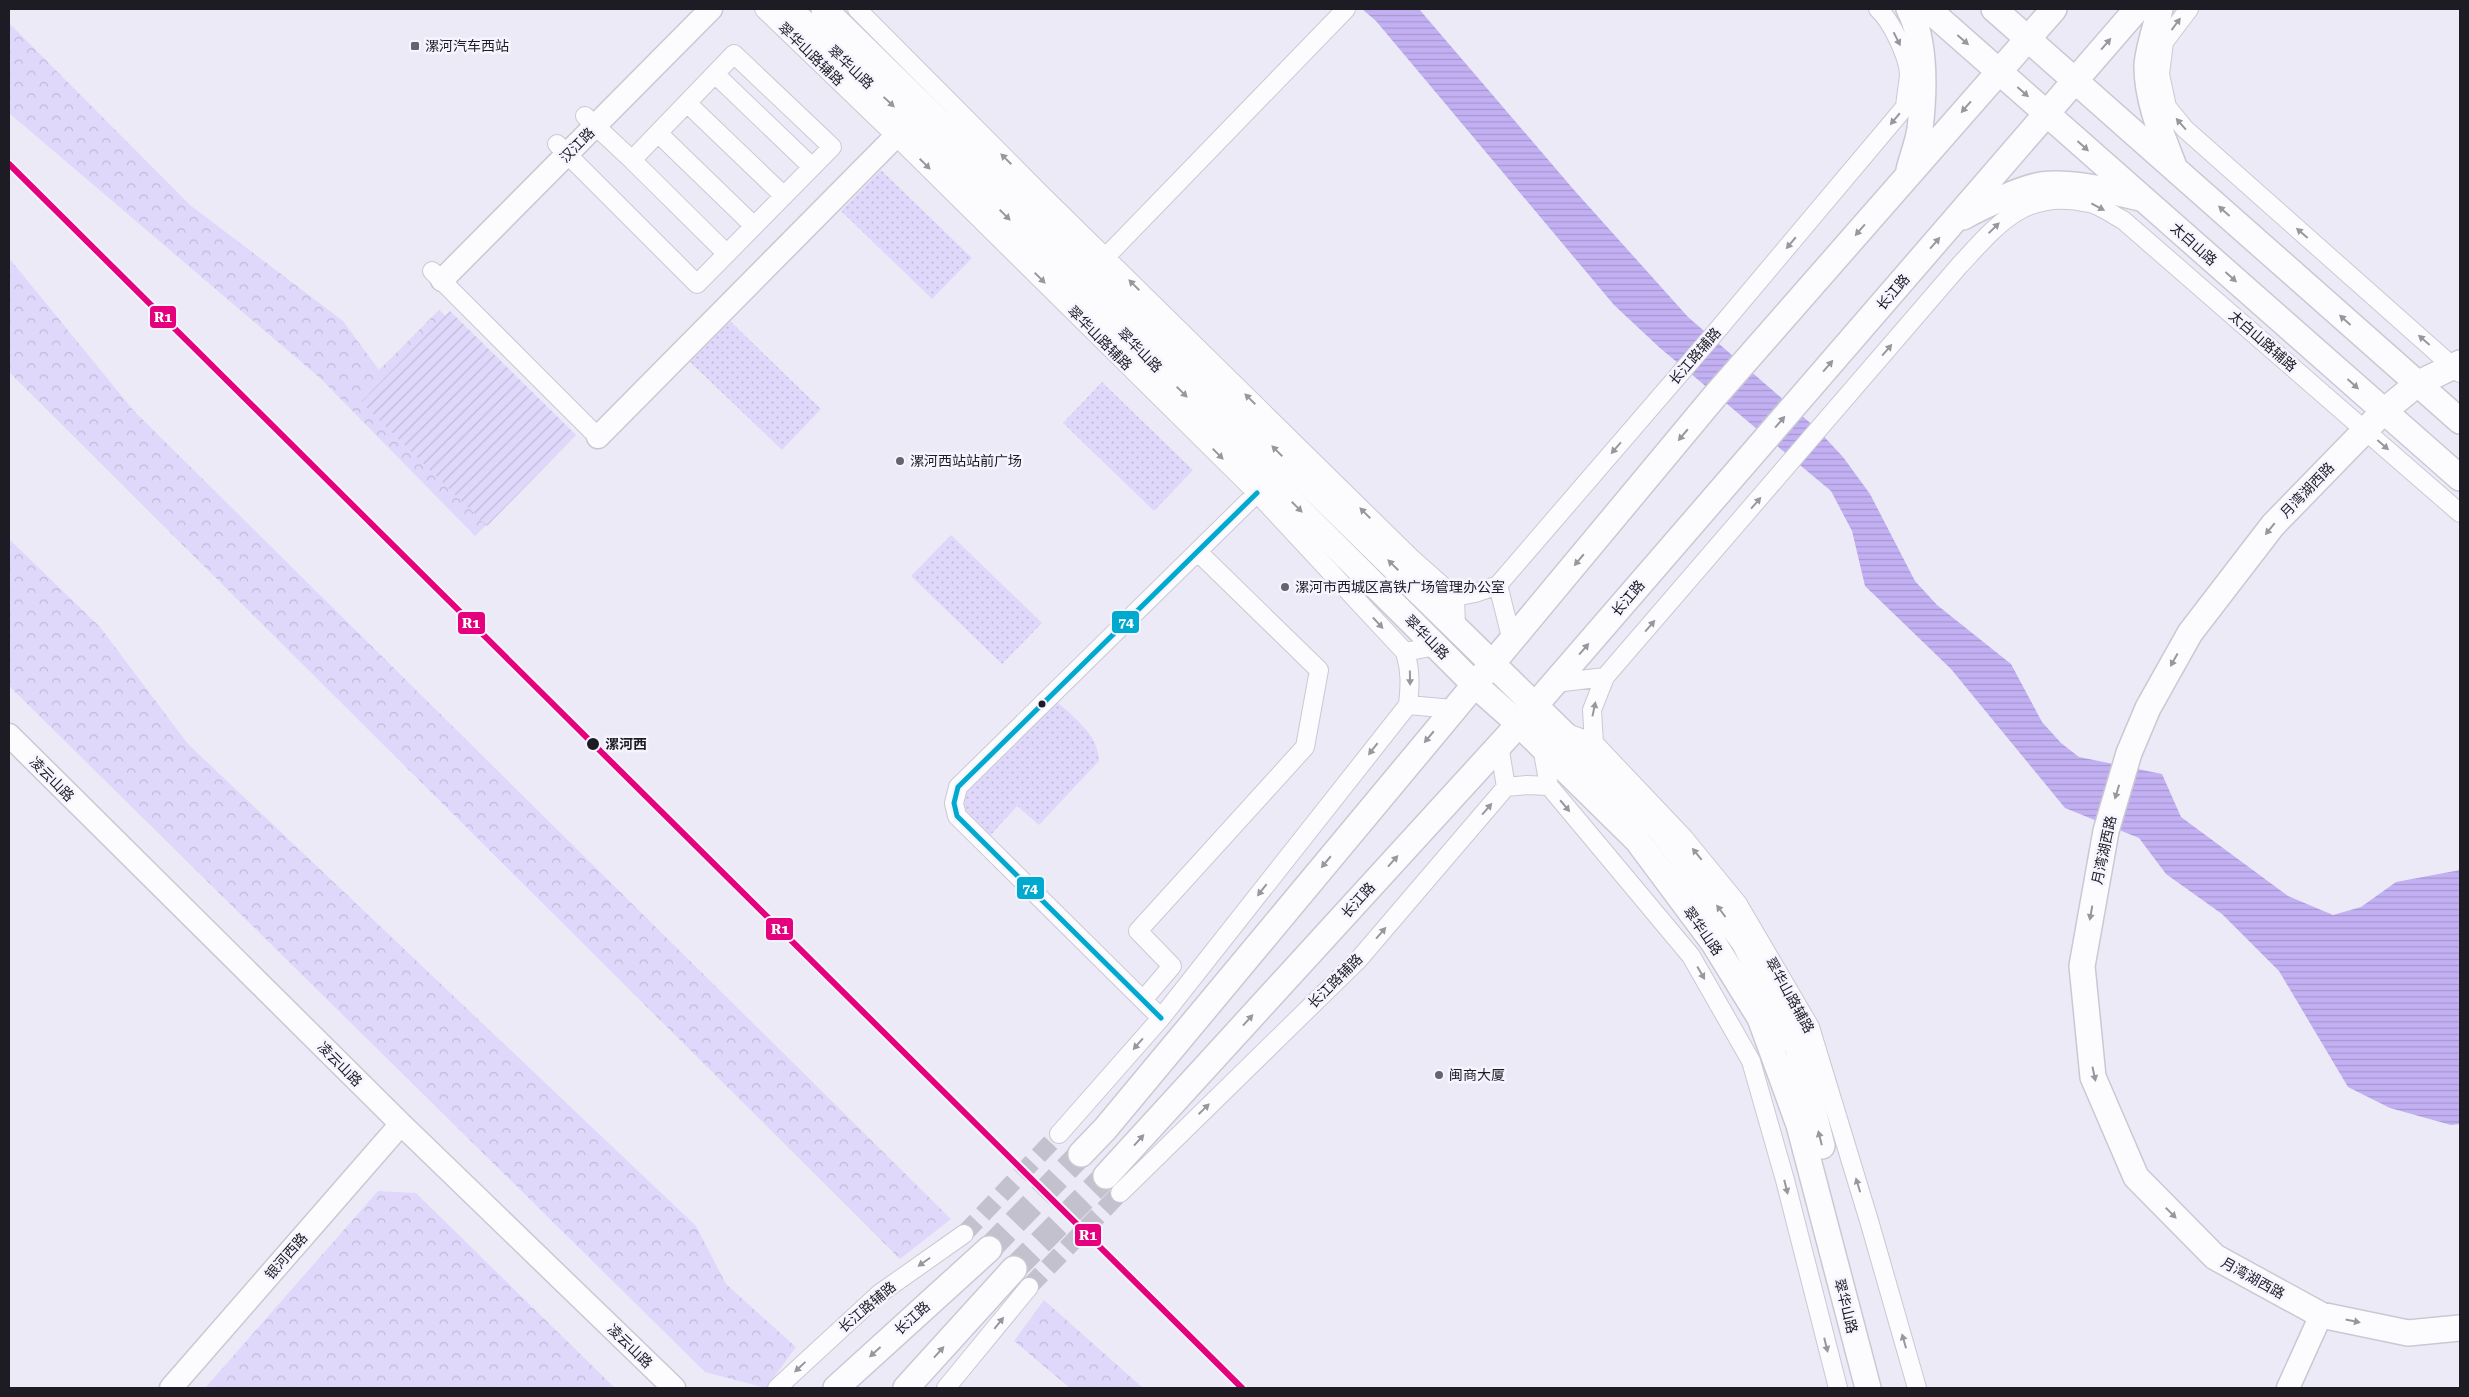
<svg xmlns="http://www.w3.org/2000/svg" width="2469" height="1397" viewBox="0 0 2469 1397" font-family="'Roboto Serif','Noto Sans SC',serif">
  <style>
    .grass { fill: url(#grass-dots) }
    .forest { fill: url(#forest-crowns) }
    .garden { fill: url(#garden-furrows) }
    .water { fill: url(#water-rules) }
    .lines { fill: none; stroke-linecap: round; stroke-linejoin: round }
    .minor-tunnel { stroke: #c3c1cd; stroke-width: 18; stroke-dasharray: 18 9; stroke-linecap: butt }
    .secondary-tunnel { stroke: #c3c1cd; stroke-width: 25; stroke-dasharray: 25 12; stroke-linecap: butt }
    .minor-casing { stroke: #cac8d2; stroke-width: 20 }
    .tertiary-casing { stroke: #cac8d2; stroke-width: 25 }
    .secondary-casing { stroke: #cac8d2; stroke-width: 28 }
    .minor { stroke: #fcfcfe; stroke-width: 18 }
    .tertiary { stroke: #fcfcfe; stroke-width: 22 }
    .secondary { stroke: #fcfcfe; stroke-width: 25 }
    .bus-1-casing { stroke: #f6f4fe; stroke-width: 9 }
    .bus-1 { stroke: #00a9ce; stroke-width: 5 }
    .rail-1-casing { stroke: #f6f4fe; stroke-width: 10 }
    .rail-1 { stroke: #e5007d; stroke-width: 6 }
    .oneway { fill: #98979c }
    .poi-dot { fill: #66636e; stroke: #f6f4fe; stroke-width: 2 }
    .bus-dot { fill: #1d1b24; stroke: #f6f4fe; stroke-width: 2 }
    .labels { text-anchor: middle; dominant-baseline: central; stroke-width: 5; stroke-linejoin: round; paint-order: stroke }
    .poi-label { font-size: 14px; fill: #1d1b24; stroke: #f6f4fe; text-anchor: start }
    .street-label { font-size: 14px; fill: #1d1b24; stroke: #f6f4fe }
    .stop-label { font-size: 14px; font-weight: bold; fill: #1d1b24; stroke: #f6f4fe; text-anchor: start }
    .line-badge { stroke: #f6f4fe; stroke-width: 2 }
    .badge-label { font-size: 14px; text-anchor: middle; font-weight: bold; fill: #fff }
  </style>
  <defs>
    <pattern id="grass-dots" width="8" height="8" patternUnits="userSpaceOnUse" patternTransform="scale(1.25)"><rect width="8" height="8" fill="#e0d8fb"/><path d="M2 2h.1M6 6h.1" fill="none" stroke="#c0b9d7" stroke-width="1.8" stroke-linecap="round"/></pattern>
    <pattern id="forest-crowns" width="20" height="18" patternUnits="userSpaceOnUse" patternTransform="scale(1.25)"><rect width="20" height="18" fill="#e0d8fb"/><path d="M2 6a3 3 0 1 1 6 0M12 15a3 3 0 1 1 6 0" fill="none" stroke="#c0b9d7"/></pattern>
    <pattern id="garden-furrows" width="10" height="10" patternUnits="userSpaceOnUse" patternTransform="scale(1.25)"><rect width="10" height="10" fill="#e0d8fb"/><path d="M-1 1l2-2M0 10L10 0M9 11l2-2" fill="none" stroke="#c0b9d7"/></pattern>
    <pattern id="water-rules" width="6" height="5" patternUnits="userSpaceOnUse" patternTransform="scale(1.25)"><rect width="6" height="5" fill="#c2b0f3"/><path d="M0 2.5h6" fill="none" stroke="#a697d0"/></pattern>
  </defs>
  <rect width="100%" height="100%" fill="#edeaf7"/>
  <path class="grass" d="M881,170L972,258L932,299L841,211Z
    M730,321L821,409L782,450L690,362Z
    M1102,382L1193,470L1154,511L1063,423Z
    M951,535L1042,623L1002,664L911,576Z
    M1054,699C1073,717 1098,733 1099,761L1039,825L1017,806L989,837L964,813L961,792Z"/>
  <path class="forest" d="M9,23L190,205L343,321L379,370L439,310L504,369L501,511L475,536L320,378L9,113Z
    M9,258L134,411L951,1219L900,1259L9,372Z
    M9,539L100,627L188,744L696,1226L726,1284L796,1347L766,1388L705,1372L9,686Z
    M378,1191L416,1193L615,1388H205Z
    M1044,1300L1143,1388H1070L1014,1341Z"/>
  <path class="garden" d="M450,311L576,435L487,526L361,402Z"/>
  <path class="water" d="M1362,9H1419L1574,190L1688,317L1816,428L1843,457L1870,494L1915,581L1937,605L2011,664L2042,722L2061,743L2079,757L2162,774L2181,817L2288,896L2333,915L2361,907L2396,882L2460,870V1124L2451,1125L2390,1108L2348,1087L2279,971L2222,914L2166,874L2139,838L2065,808L1951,669L1865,586L1852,531L1831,491L1660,348L1614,305L1376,21Z"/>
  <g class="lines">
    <path class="minor-tunnel" d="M964,1234L1059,1134
      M1029,1287L1120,1193"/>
    <path class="secondary-tunnel" d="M989,1249L1081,1154
      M1014,1269L1106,1176"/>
    <defs>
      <path id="minor" d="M764,9L896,136L1257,493L1405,652L1436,646
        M857,9L1040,193L1410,557L1455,597L1456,628
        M2189,9L2164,42L2160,74L2167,107L2185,129L2460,373
        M715,74L812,167
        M687,103L784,196
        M658,133L754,226
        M557,144L697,284L832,147L734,54L632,160L585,116
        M632,160L727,254
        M1097,266L1346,9
        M432,271L598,437
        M1455,597L1475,593L1498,585
        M1512,641L1498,585L1715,333L1905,107C1906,96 1908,86 1909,75C1909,58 1891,20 1878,9
        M1405,652C1411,671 1410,686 1408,705
        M1555,683L1605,677L1959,266C1998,224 2025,188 2089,203C2100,205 2113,215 2123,220L2460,513
        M1567,733L1594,743L1684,838L1738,904L1810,1027L1870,1224L1917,1388
        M1594,743L1592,710L1605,677
        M1542,747L1549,786L1691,956L1751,1061L1785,1180L1838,1388
        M1506,787L1527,785L1549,786
        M1143,1000L1172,966L1138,931L1305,747L1319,670L1198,552
        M1161,1018L957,816L954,803L958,787L1257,493
        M1059,1134L1161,1018L1408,705L1453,709
        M1120,1193L1359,959L1506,787L1499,745
        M777,1388L879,1294L964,1234
        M946,1388L1029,1287"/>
      <path id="tertiary" d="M442,280L711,9
        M598,437L896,136
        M9,735L401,1124L674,1388
        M171,1388L401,1124
        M2288,1388L2321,1315"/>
      <path id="secondary" d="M789,9L910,122L1474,684L1519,724L1637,840L1713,942L1760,1018L1799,1125L1868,1388
        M824,9L1658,826L1744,942L1798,1048L1822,1146
        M1928,9L2460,478
        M1994,9L2460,421
        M2160,9C2156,27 2148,48 2147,66C2147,100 2161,133 2173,164
        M1909,170C1912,157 1918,143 1920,129C1924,94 1926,41 1909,9
        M1963,217C1981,207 2022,188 2041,185C2072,181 2110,191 2140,198
        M2460,363L2417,384L2383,412L2273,525L2190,633L2148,708L2129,753L2106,831L2082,966L2093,1077L2136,1177L2215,1257L2321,1315L2408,1333L2460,1328
        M1081,1154L1105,1129L1714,397L2054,9
        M1106,1176L1519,724L2137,9
        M836,1388L989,1249
        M906,1388L1014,1269"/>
    </defs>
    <use href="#minor" class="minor-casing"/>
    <use href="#tertiary" class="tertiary-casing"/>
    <use href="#secondary" class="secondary-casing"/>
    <use href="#minor" class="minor"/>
    <use href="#tertiary" class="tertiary"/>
    <use href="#secondary" class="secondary"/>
    <defs>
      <path id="bus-1" d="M1161,1018L957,816L954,803L958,787L1257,493"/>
    </defs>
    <use href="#bus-1" class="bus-1-casing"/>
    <use href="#bus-1" class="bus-1"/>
    <defs>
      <path id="rail-1" d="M9,164L1242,1388"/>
    </defs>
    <use href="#rail-1" class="rail-1-casing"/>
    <use href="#rail-1" class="rail-1"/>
  </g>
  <defs><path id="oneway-solid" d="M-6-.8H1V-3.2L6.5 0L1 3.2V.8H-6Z" transform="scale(1.25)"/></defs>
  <g class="oneway">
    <use href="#oneway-solid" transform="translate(2176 24) rotate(-54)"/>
    <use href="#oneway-solid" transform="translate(1897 39) rotate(63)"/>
    <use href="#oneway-solid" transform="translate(1963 40) rotate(41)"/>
    <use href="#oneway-solid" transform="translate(2106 44) rotate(-49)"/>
    <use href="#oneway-solid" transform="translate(2023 92) rotate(41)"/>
    <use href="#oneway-solid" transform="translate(889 102) rotate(43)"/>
    <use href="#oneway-solid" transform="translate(1966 107) rotate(131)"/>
    <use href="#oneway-solid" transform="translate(1895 119) rotate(130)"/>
    <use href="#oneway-solid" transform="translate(2181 124) rotate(-131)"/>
    <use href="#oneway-solid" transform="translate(2083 146) rotate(42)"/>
    <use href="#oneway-solid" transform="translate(1006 159) rotate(-135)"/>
    <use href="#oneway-solid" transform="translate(925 164) rotate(45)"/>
    <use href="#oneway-solid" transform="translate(2098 207) rotate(28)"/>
    <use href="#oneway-solid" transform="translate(2224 211) rotate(-138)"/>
    <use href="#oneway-solid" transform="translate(1005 215) rotate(45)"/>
    <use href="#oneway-solid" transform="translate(1994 228) rotate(-44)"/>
    <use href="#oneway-solid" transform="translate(1860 230) rotate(131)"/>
    <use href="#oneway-solid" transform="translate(2302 233) rotate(-139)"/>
    <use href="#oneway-solid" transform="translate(1791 243) rotate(130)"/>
    <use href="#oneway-solid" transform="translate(1935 243) rotate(-49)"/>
    <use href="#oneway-solid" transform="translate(2231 277) rotate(42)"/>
    <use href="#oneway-solid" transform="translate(1040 278) rotate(45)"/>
    <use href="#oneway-solid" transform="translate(1134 285) rotate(-135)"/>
    <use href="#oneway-solid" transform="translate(2345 320) rotate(-138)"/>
    <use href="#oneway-solid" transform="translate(2424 340) rotate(-139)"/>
    <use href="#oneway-solid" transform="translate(1887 350) rotate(-49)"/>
    <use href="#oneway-solid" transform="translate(1828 366) rotate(-49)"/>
    <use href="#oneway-solid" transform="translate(2353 384) rotate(42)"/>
    <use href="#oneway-solid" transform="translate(1182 392) rotate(45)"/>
    <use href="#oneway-solid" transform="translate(1250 399) rotate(-135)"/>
    <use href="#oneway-solid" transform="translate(1780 422) rotate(-49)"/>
    <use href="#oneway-solid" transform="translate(1683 435) rotate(130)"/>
    <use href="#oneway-solid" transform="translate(2383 445) rotate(41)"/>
    <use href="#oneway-solid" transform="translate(1616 448) rotate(131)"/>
    <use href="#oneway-solid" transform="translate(1277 451) rotate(-135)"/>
    <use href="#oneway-solid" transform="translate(1218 454) rotate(45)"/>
    <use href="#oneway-solid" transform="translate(1756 503) rotate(-49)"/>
    <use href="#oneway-solid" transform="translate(1297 507) rotate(45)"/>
    <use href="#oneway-solid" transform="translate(1365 513) rotate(-135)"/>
    <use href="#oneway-solid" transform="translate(2270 529) rotate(129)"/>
    <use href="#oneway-solid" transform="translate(1579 560) rotate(130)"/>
    <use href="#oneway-solid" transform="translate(1393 565) rotate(-135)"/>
    <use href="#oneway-solid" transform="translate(1378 623) rotate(47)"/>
    <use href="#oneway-solid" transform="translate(1650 626) rotate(-49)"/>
    <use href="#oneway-solid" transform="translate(1584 649) rotate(-49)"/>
    <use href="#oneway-solid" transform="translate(2174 660) rotate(119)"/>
    <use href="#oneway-solid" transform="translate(1410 678) rotate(89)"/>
    <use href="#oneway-solid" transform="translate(1594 709) rotate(-78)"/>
    <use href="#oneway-solid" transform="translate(1429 737) rotate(130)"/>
    <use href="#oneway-solid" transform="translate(1373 749) rotate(128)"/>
    <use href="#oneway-solid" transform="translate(2117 792) rotate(107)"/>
    <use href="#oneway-solid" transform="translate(1565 806) rotate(50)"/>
    <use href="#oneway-solid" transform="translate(1487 809) rotate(-49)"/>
    <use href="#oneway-solid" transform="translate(1697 854) rotate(-129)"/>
    <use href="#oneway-solid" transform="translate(1393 861) rotate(-48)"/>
    <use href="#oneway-solid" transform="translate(1326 862) rotate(130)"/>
    <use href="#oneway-solid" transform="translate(1262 890) rotate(128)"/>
    <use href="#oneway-solid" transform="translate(1721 911) rotate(-127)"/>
    <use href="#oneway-solid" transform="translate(2091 913) rotate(100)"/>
    <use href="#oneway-solid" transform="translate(1381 933) rotate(-49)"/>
    <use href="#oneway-solid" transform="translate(1701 973) rotate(60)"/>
    <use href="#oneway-solid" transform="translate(1248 1020) rotate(-48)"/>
    <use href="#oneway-solid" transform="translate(1138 1044) rotate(131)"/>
    <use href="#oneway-solid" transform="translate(2094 1074) rotate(78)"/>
    <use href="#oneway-solid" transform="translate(1204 1109) rotate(-44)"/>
    <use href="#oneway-solid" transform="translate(1820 1138) rotate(-104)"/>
    <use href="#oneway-solid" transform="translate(1139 1140) rotate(-48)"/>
    <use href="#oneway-solid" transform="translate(1858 1185) rotate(-107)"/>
    <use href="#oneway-solid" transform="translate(1786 1187) rotate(76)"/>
    <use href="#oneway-solid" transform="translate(2171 1213) rotate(45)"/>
    <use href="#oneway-solid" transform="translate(924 1262) rotate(145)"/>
    <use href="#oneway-solid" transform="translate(2353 1321) rotate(12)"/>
    <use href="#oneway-solid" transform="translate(999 1323) rotate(-51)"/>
    <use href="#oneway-solid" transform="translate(1904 1341) rotate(-106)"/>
    <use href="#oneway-solid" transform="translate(1826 1345) rotate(76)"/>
    <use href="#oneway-solid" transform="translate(875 1352) rotate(138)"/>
    <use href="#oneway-solid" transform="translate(939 1352) rotate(-48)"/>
    <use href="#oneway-solid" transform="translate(800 1367) rotate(137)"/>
  </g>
  <g class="poi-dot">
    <rect x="410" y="41" width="10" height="10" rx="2.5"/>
    <circle cx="900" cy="461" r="5"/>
    <circle cx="1285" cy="587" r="5"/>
    <circle cx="1439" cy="1075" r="5"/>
  </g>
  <g class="bus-dot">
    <circle cx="1042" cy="704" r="4.5"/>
    <circle cx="593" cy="744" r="7"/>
  </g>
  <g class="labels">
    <g class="poi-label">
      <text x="425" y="46">漯河汽车西站</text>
      <text x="910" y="461">漯河西站站前广场</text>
      <text x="1295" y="587">漯河市西城区高铁广场管理办公室</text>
      <text x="1449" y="1075">闽商大厦</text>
    </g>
    <g class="street-label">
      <text transform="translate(811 54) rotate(44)">翠华山路辅路</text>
      <text transform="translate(851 67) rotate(43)">翠华山路</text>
      <text transform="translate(577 145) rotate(-45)">汉江路</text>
      <text transform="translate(2194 244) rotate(42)">太白山路</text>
      <text transform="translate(1893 292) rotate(-49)">长江路</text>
      <text transform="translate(1100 338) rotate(45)">翠华山路辅路</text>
      <text transform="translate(2263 341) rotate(41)">太白山路辅路</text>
      <text transform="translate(1140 350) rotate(45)">翠华山路</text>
      <text transform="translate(1695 356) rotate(-49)">长江路辅路</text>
      <text transform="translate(2307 490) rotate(-46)">月湾湖西路</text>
      <text transform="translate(1628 598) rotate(-49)">长江路</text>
      <text transform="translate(1427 637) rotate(45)">翠华山路</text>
      <text transform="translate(52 779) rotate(45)">凌云山路</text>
      <text transform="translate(2104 850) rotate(-78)">月湾湖西路</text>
      <text transform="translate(1358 900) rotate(-48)">长江路</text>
      <text transform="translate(1703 931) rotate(55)">翠华山路</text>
      <text transform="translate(1335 981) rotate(-45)">长江路辅路</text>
      <text transform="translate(1790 995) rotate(61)">翠华山路辅路</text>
      <text transform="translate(340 1064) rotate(45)">凌云山路</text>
      <text transform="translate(286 1256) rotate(-49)">银河西路</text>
      <text transform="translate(2253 1278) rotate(29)">月湾湖西路</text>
      <text transform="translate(1846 1306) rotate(76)">翠华山路</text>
      <text transform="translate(867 1307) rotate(-40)">长江路辅路</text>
      <text transform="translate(912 1318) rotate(-42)">长江路</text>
      <text transform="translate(630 1346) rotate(44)">凌云山路</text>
    </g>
    <g class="stop-label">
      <text x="605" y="744">漯河西</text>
    </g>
  </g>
  <g class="line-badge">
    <rect x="149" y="305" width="28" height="24" rx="5" fill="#e5007d"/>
    <rect x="1111" y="610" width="29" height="24" rx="5" fill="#00a9ce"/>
    <rect x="457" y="611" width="29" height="24" rx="5" fill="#e5007d"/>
    <rect x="1016" y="876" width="29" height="24" rx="5" fill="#00a9ce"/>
    <rect x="765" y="917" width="29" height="24" rx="5" fill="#e5007d"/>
    <rect x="1074" y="1223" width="28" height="24" rx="5" fill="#e5007d"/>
  </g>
  <g class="badge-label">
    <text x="163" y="322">R1</text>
    <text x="1126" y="627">74</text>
    <text x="471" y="628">R1</text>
    <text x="1030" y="893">74</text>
    <text x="780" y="934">R1</text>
    <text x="1088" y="1240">R1</text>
  </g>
  <rect width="2469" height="1397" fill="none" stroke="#1d1b24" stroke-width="20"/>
</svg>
